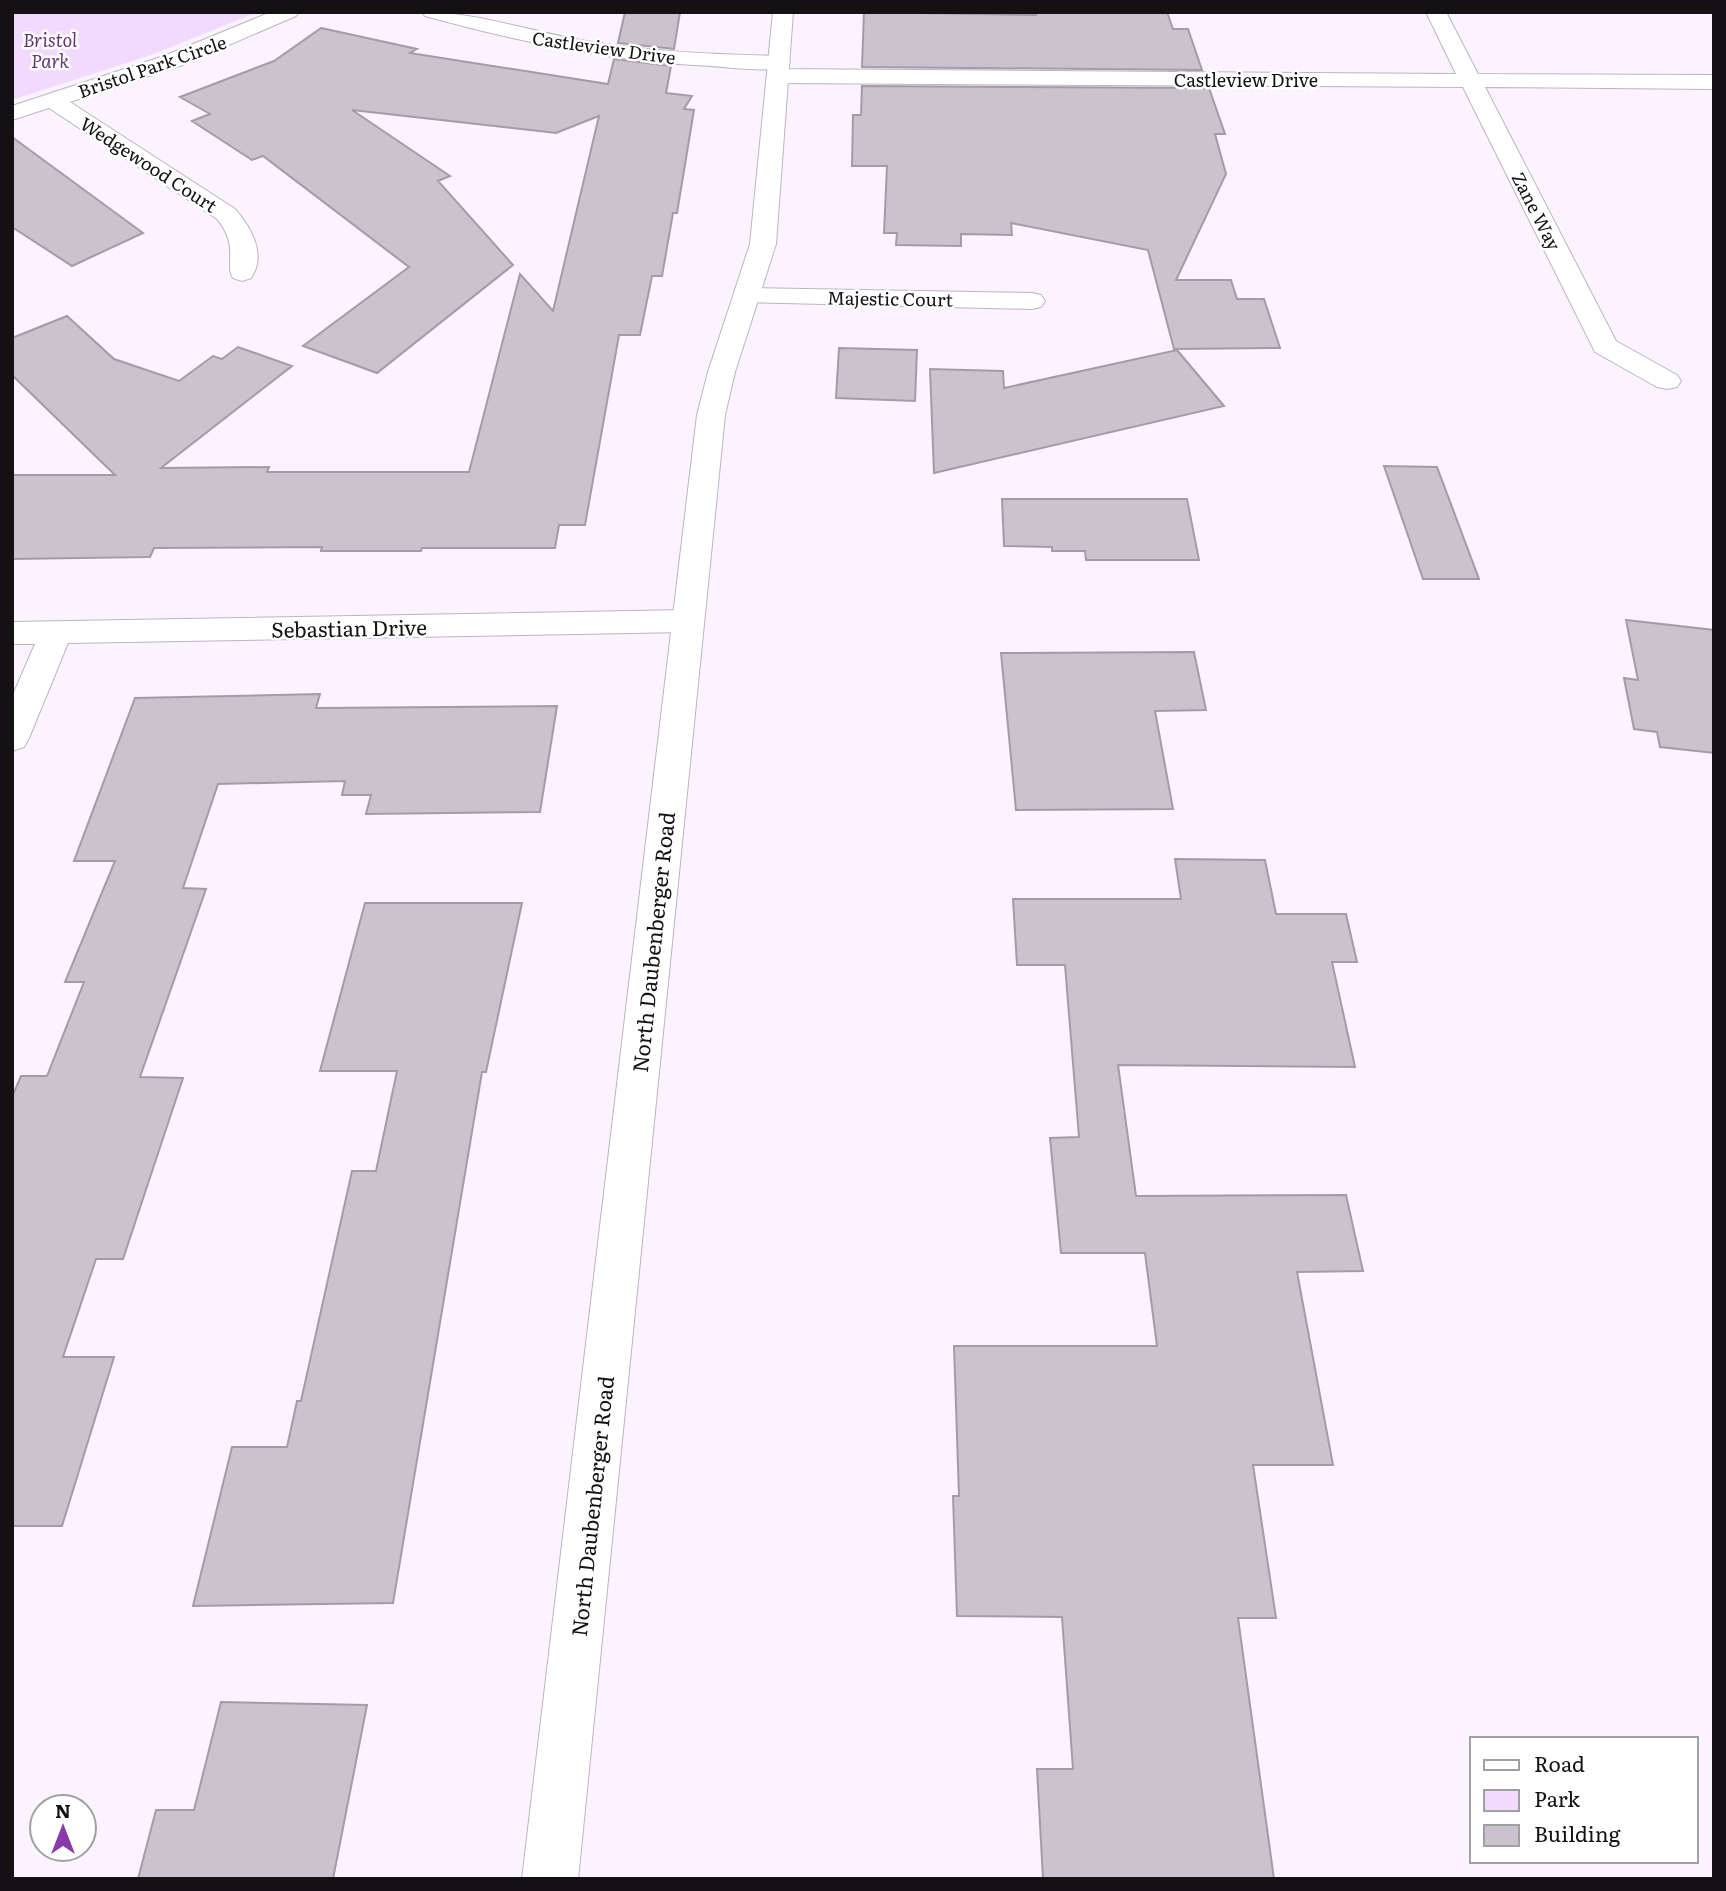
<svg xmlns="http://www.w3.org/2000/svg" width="1726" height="1891" viewBox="0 0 1726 1891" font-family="Literata,serif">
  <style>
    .green { fill: #f2dafe }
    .building { fill: #cac3ce; stroke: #a39ca6; stroke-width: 2 }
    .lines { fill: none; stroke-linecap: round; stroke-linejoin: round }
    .minor-casing { stroke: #bcb5c0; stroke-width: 2 }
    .tertiary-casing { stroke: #bcb5c0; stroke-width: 2 }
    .minor { fill: #fff; fill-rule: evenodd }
    .tertiary { fill: #fff; fill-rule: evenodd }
    .labels { text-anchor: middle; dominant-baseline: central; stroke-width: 5; stroke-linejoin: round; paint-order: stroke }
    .far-park-label { font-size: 18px; font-style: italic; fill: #623475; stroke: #fff }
    .far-street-label { font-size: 18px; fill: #131114; stroke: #fff }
    .street-label { font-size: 21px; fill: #131114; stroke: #fff }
  </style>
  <rect width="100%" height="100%" fill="#fbf3ff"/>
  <path class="green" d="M12,12H258L151,55L12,100Z"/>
  <path class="building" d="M625,12H680L674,49L618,43Z
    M864,12L1036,15V12H1167L1173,29H1188L1202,70L862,67Z
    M321,28L417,49L410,53L608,84L614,59L671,66L666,93L692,96L684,109L694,110L677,213H673L662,276H652L640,335H619L585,525H559L555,548H422L421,551H321L322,547L154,548L150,557L12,559V475H115L12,375V338L67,316L114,359L179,381L213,356L222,359L238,347L292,366L161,468L269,467L267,472H469L520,274L553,311L599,116L556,133L352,110L450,176L438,181L513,265L377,373L303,346L409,267L263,156L252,160L192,121L210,114L180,97L274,61Z
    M862,86L1209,88L1225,134H1215L1226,174L1176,280H1231L1237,299H1264L1280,348L1174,349L1148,250L1011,223L1012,235L961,234V246L896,245L897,233H884L887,166H852L853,115H861Z
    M12,137L143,233L72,266L12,227Z
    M839,348L917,350L915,401L836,398Z
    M1177,350L1224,406L934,473L930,369L1003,371L1004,388Z
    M1384,466L1437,467L1479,579H1423Z
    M1002,499H1187L1199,560H1086L1085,551H1052V547L1004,546Z
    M1626,620L1714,630V753L1660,747L1657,732L1634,729L1624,678L1638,680Z
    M1194,652L1206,710L1155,711L1173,809L1016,810L1001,653Z
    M320,694L316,708L557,706L540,812L366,814L371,795H342L345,781L218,784L183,888L206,889L140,1077L183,1078L123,1259H96L63,1357H114L62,1526H12V1097L21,1076H47L84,982H65L115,861H74L135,698Z
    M1175,859L1265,860L1276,914H1346L1357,962H1332L1355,1067L1118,1065L1136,1196L1346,1195L1363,1271L1297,1272L1333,1465H1253L1276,1618H1238L1274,1879H1043L1037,1769H1073L1062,1617L957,1616L953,1496H959L954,1346H1157L1145,1253H1061L1050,1138L1079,1137L1065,965H1017L1013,899H1181Z
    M365,903H522L486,1072H482L393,1603L193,1606L232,1447H287L297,1401H301L352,1171H376L397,1071H320Z
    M221,1702L367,1705L333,1879H138L156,1810H194Z"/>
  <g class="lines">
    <defs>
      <path id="minor" d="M271,12H299L296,16L180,66L70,102L235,209C251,227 267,255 251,278L242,281L233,278C224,265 240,246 217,219L49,108L12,120V106L164,56Z
        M422,12C478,12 531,32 586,41C650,52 714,54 779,56L787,57L790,62L787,67C764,72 735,68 711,66C613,62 520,42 425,16Z
        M1426,12H1446L1478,74L1714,75V89L1485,87L1616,341L1677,375L1681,381L1677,387L1667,389L1657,387L1595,352L1592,346L1463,87L778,83L770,81L767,76L770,71L778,69L1456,74Z
        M749,288L1032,293L1041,295L1045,301L1041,307L1032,309L740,302L736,296L740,290Z
        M686,610L697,613L702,621L697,629L686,632L68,643L29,738L24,747L12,751V697L35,644H12V622Z"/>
      <path id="tertiary" d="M773,12H793L776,244L735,372L725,415L578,1879H522L697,415L708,372L750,244Z"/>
    </defs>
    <use href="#minor" class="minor-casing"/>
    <use href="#tertiary" class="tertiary-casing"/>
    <use href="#minor" class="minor"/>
    <use href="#tertiary" class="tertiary"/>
  </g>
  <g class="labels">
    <g class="far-park-label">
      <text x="50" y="39">Bristol<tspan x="50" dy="21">Park</tspan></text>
    </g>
    <g class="far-street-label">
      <text transform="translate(604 47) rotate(8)">Castleview Drive</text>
      <text transform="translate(152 66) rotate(-19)">Bristol Park Circle</text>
      <text x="1246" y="79">Castleview Drive</text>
      <text transform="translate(149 164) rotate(33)">Wedgewood Court</text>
      <text transform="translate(1537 211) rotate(63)">Zane Way</text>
      <text transform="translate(890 298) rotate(1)">Majestic Court</text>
    </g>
    <g class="street-label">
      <text transform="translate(349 627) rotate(-1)">Sebastian Drive</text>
      <text transform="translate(652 942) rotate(-84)">North Daubenberger Road</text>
      <text transform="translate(591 1506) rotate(-84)">North Daubenberger Road</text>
    </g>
  </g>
  <rect width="1726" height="1891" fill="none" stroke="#131114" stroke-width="28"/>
  <rect x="1470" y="1737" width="228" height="126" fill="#ffffff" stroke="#a1a0a1" stroke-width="2"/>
  <rect x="1484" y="1760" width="35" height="10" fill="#ffffff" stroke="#a1a0a1" stroke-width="2"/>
  <text x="1534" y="1772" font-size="21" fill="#131114">Road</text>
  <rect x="1484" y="1790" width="35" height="21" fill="#f2dafe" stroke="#a1a0a1" stroke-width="2"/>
  <text x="1534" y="1807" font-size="21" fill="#131114">Park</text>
  <rect x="1484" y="1825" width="35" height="21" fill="#cac3ce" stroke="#a1a0a1" stroke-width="2"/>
  <text x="1534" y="1842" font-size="21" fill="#131114">Building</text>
  <g transform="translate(63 1828)"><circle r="33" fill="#ffffff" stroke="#a1a0a1" stroke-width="2"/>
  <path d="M0-5L12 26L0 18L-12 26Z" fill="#8a3aaa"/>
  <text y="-10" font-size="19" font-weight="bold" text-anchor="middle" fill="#131114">N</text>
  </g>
</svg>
